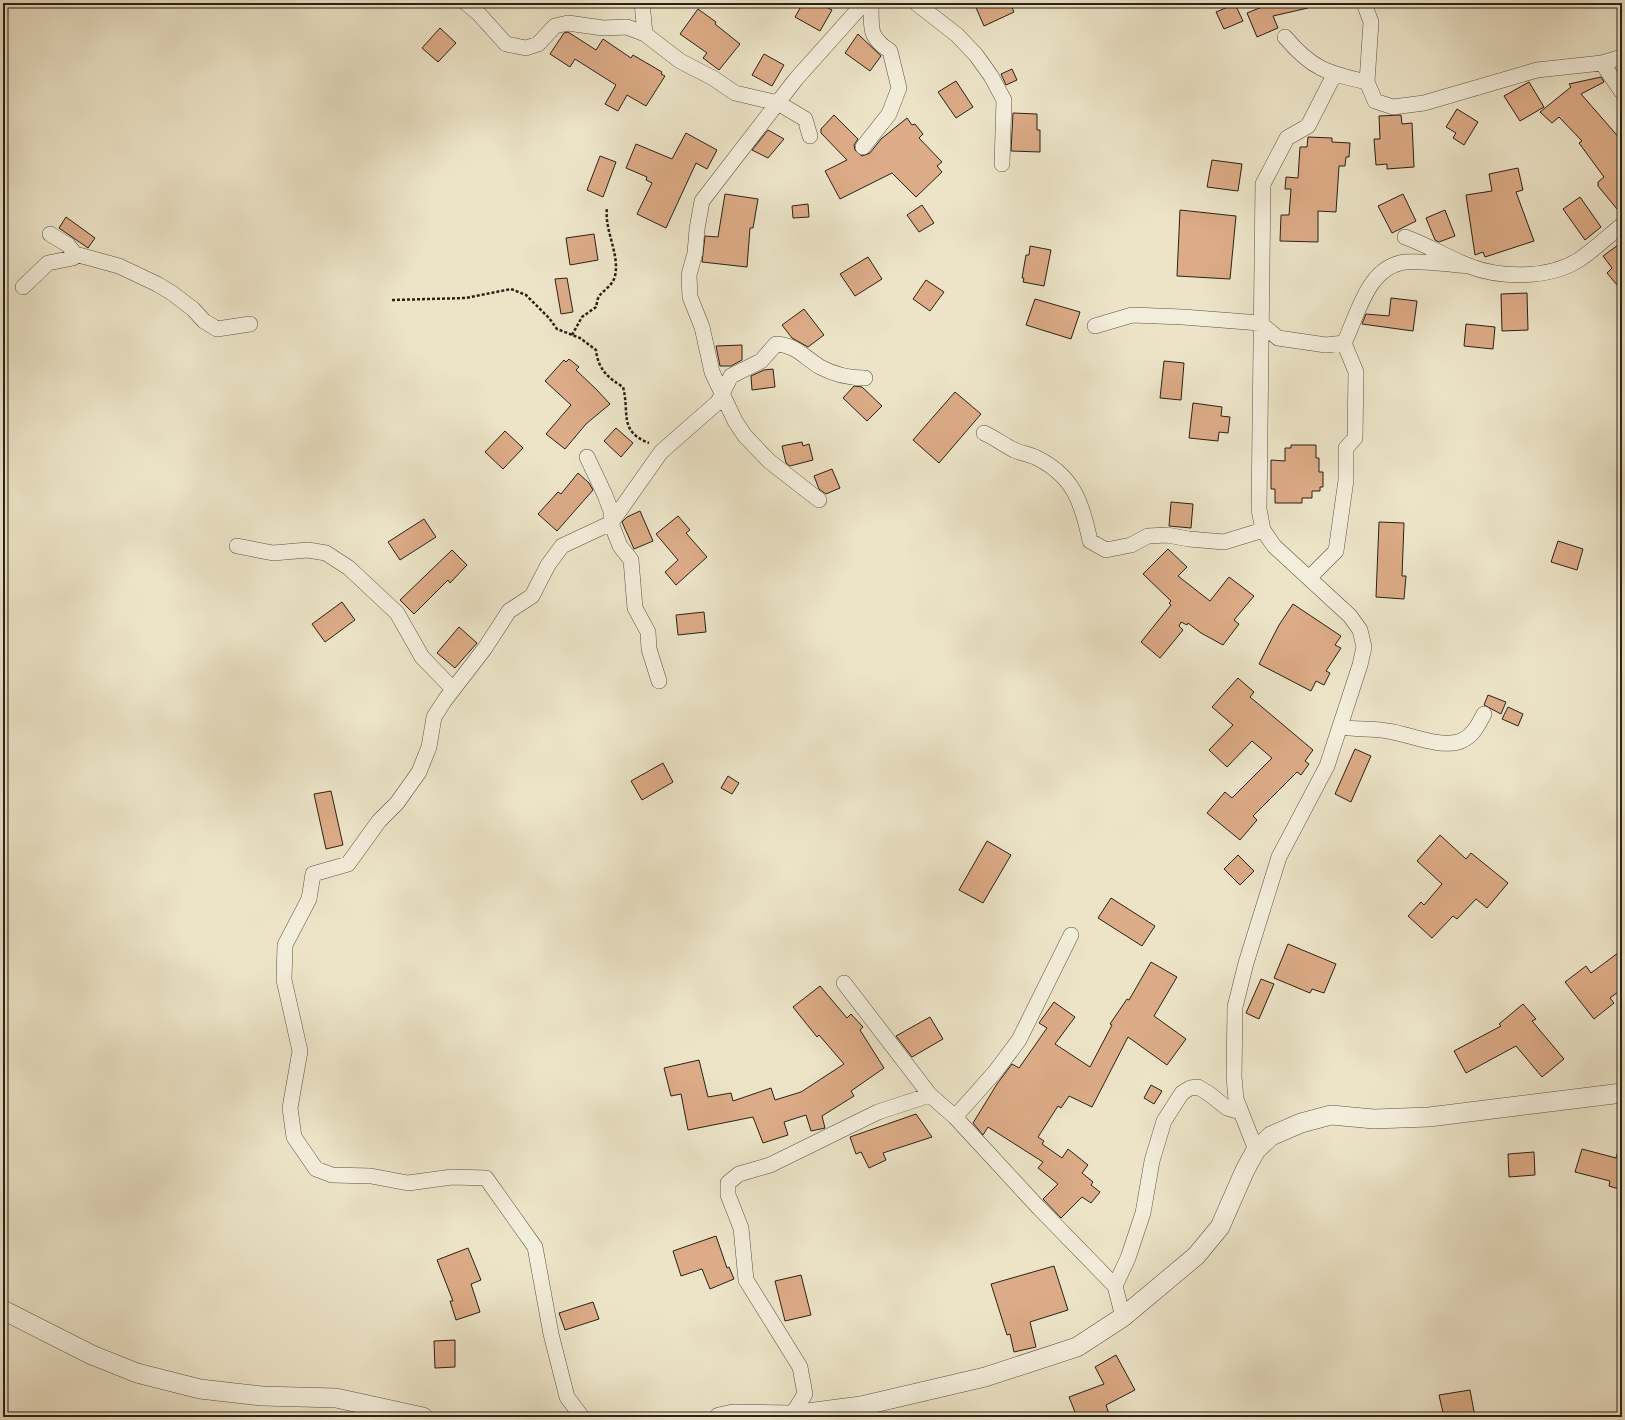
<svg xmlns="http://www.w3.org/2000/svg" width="1625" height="1420" viewBox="0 0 1625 1420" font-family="'IM FELL DW Pica',serif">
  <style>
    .building { fill: #dcab87; stroke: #2a2117 }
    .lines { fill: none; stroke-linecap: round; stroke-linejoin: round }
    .minor-casing { stroke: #5b5243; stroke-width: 16 }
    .tertiary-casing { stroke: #5b5243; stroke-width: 20 }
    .path { stroke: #2a2117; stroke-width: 2.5; stroke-dasharray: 3 2; stroke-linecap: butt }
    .minor { stroke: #f3eddb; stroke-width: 15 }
    .tertiary { stroke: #f3eddb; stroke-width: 19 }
  </style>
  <rect width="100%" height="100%" fill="#ede4c8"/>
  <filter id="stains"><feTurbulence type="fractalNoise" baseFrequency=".005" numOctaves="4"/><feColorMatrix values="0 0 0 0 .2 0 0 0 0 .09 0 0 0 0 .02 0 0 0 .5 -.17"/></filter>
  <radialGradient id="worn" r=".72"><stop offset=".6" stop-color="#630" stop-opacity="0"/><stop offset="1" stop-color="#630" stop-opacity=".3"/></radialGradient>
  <path class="building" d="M803,3H819L832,10L820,31L795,17Z
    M974,3H1010L1014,12L984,26Z
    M1272,3H1308V8L1273,16L1278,28L1257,37L1247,13Z
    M1235,4L1243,21L1224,29L1216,12Z
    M698,9L716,22L715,24L740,44L719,70L703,58L707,53L680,34Z
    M440,28L456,43L438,62L422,48Z
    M568,32L596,50L603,39L631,58L633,55L662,72L661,74L665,76L646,106L627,95L618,111L605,104L616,85L575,59L570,67L550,54L564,33Z
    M858,34L881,56L870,71L845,53Z
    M764,54L784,65L772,86L752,75Z
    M1012,69L1017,80L1006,85L1001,74Z
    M1601,77L1604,82L1581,94L1622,141V215L1598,186V182L1604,177L1579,143L1582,141L1559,117L1552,123L1540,112L1571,87L1569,84Z
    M956,81L973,107L956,118L938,92Z
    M1529,82L1544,107L1520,121L1504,96Z
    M1457,109L1478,122L1464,145L1453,138L1456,133L1446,127Z
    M1013,113L1037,114V130H1040V152L1011,151Z
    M834,115L858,139L854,145L855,150L862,156L870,153L881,139L907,118L912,125L915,124L923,134L919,138L942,162L937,166L942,172L916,197L892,173L840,199L825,171L847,160L821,133V129Z
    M1401,115L1402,124L1412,123L1414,167L1387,169V164L1376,165L1374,139H1380L1379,116Z
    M768,130L784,139L768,158L752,150Z
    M686,133L717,150L707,169L696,163L666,228L637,214L652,183L646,180L647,177L626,168L636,144L672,159Z
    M1308,137L1332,138V142L1350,143L1349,157H1346L1345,166H1339L1336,212L1318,211V242L1280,241L1281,215H1289L1291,189H1285L1286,177L1298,178L1300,147H1307Z
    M600,156L616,162L603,197L587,190Z
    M1212,160L1242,164L1238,191L1207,187Z
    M1518,168L1523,190L1516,192L1534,241L1485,257L1483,252L1475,255L1466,195L1492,191L1489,174Z
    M725,194L758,199L753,228H750L747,267L702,262L705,236L718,237Z
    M1403,194L1416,221L1392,233L1378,206Z
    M1580,197L1601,227L1585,240L1563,209Z
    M808,204L809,217L793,218L792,206Z
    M922,205L934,223L919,232L907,215Z
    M1180,210L1236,216L1230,279L1177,276Z
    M1445,210L1455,236L1439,242L1435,240L1426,218Z
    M66,217L95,238L88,248L59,228Z
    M594,234L598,260L570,265L566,238Z
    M1622,242V291L1607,273L1612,268L1603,256Z
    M1030,246L1051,250L1044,286L1023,282L1024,278H1022L1026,255H1029Z
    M868,257L882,279L855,296L840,274Z
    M567,278L573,312L561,314L555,279Z
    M926,280L944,292L930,311L913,299Z
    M1527,293L1528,330L1502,331L1501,294Z
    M1391,298L1417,301L1413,331L1362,324L1366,314L1389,316Z
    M1035,299L1080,312L1071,339L1026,325Z
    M804,309L824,335L808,347L792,338L782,325Z
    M1466,324L1495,327L1493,349L1464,346Z
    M742,345V360L731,366H720L716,346Z
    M569,359L579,367L576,370L596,389L610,404L586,424L565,449L546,434L571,405L545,381L564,360L566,362Z
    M1164,361L1184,363L1181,400L1160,398Z
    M773,369L775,387L752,390L751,376L764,370Z
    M854,386L862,387L882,406L867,421L843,398Z
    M955,392L981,414L939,463L913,440Z
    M1193,403L1222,407L1221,416L1230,417L1228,433L1219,432L1218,441L1189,438Z
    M616,428L633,443L621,457L604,441Z
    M505,431L523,448L503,469L485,452Z
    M802,442L803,446L809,444L813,460L790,466L786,463L782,446Z
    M1291,445H1316V458H1319V472H1323V487H1320V491H1312V498H1302V503H1275V489H1271V460L1285,461V448H1291Z
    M832,469L840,488L826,494L819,489L814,476Z
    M578,473L589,483L593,490L557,531L538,514L558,492L561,494Z
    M1171,502L1193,504L1191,528L1169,526Z
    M640,511L653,541L634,549L622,522L627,517Z
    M678,516L690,530L686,533L707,557L676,585L665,572L678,560L656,534Z
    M424,519L436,537L400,560L388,542Z
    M1379,522L1404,523L1402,576H1406L1404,599L1376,597Z
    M1558,541L1583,549L1577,570L1551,562Z
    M1168,549L1187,567L1178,576L1210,601L1229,577L1254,596L1234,620L1239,624L1223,645L1201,633L1188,623L1187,625L1181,622L1179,626L1183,630L1160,658L1141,642L1171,605L1169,603L1171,601L1143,574Z
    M452,550L467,565L450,583L448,580L414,614L400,600Z
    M342,602L355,620L325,642L312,624Z
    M1293,604L1341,636L1335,645L1341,648L1326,671L1330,673L1324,685L1316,681L1311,691L1259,664L1279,625Z
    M704,612L706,632L678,635L676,615Z
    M459,627L477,643L455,668L437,653Z
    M1238,678L1254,692L1250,697L1313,750L1305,761L1309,764L1301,775L1297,772L1253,816L1257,820L1240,840L1207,813L1225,792L1232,798L1272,758L1252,741L1227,767L1209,750L1233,725L1212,707Z
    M1488,695L1506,702L1501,714L1484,705Z
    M1508,707L1523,714L1518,726L1502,719Z
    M1355,749L1371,756L1351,802L1335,794Z
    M663,763L673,782L642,800L631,781Z
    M728,776L739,783L732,794L721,788Z
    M331,791L343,845L326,849L314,794Z
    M1440,835L1466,859L1471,853L1508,883L1487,908L1476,899L1457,919L1453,916L1432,938L1408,916L1421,902L1424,905L1442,884L1417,861Z
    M987,841L1011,855L983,903L959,890Z
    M1238,855L1254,871L1240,885L1224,869Z
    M1111,898L1155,926L1142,946L1098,918Z
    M1288,944L1336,964L1324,993L1312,989L1310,993L1274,978Z
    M1622,950V989L1610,998L1614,1003L1594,1019L1565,982L1586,966L1591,973Z
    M1151,962L1177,977L1154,1016L1186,1039L1167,1065L1128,1037L1092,1107L1069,1096L1061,1108L1058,1106L1038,1137L1044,1141L1042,1144L1062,1158L1068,1149L1088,1165L1082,1173L1093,1182L1091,1185L1100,1192L1091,1203L1082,1197L1061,1218L1043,1199L1058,1184L1038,1168L1043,1162L988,1127L983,1135L973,1123L997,1084L1012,1064L1019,1068L1047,1028L1039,1023L1054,1002L1075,1017L1055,1044L1090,1067L1112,1025L1110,1024L1127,999L1129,1000Z
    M1261,979L1274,984L1259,1019L1246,1013Z
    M820,986L847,1018L851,1014L863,1027L860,1030L884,1068L851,1091L854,1096L822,1116L825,1128L811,1131L806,1115L784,1122L788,1135L763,1143L753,1117L688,1130L681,1094L671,1096L664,1068L699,1060L708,1097L731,1093L733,1101L771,1088L775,1100L801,1092L844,1064L819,1035L817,1037L793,1007Z
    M1523,1004L1536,1019L1532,1021L1564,1059L1542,1077L1516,1046L1466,1073L1454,1051L1501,1026L1499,1024Z
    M930,1017L943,1039L912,1057L896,1036Z
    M1151,1085L1162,1091L1154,1104L1144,1098Z
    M916,1114L932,1137L883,1153L886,1160L869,1168L861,1152L856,1154L850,1137Z
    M1582,1149L1616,1158L1618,1151L1622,1152V1190L1609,1186L1610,1181L1575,1172Z
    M1534,1152L1535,1175L1509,1177L1508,1154Z
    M716,1236L727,1268L729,1267L734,1279L710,1289L702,1269L681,1276L673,1251Z
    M468,1248L481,1280L471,1284L480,1312L456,1320L450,1301H453L437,1260Z
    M1054,1266L1068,1310L1030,1322L1036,1347L1014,1352L1010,1334L1007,1335L991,1284Z
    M801,1275L811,1315L785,1321L775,1281Z
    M593,1302L599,1319L565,1330L559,1313Z
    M455,1340V1367L435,1368L434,1341Z
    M1116,1355L1135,1390L1106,1405L1110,1417H1077L1069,1397L1104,1384L1095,1367Z
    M1470,1390L1475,1417H1444L1439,1395Z"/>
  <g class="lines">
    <defs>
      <path id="minor" d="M466,3L479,14L506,44L526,48L538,44L555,26L568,23L603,28L627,27L645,34L680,61L713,78L735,93L778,103L805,119L810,136
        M642,3L645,34
        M916,3L957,35L976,55L991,76L1004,100L1002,164
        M1364,3L1371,22L1367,82L1375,101L1393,107L1424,103L1537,70L1602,63L1622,57
        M1285,37C1312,69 1327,73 1367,82
        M1602,63L1622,92
        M863,147L889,114L899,88L890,51C867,36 872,27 871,3
        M50,234L68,245L75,254L119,266L157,284L172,293L193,309L204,321L217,329L250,324
        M1405,237C1427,245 1447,257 1469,266C1500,278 1547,279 1577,261C1593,251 1607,237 1622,225
        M23,287L48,263L73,258L75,254
        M1095,326L1132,315L1183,317L1260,323L1278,338L1326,345L1344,343C1358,315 1367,267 1405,262C1426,260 1449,265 1470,266
        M984,433C995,438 1004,445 1014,450C1021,453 1028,454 1035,457C1073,475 1082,502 1090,541L1106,550L1131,545L1148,536L1167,535L1189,539L1224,542L1263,530
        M587,457L605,495L611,511V523L620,546L631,560L635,608L648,632L649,649L659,681
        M819,500L769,461L745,436L735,421L712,372L702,327L690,297L689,275L695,253L697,229L702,201L796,79L864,3
        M237,546L273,553L308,550L326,553L349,568L397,613L422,657L453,689
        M1309,578L1336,551L1346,480V448L1355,438L1356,372L1344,343
        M1340,727C1356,730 1372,728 1388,731C1409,734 1441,749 1461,741C1473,736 1478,725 1484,714
        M844,983L930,1095L955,1117L1039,1208L1115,1286L1123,1317
        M955,1117L995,1072L1019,1040L1071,935
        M1256,1150L1236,1099L1234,1077L1235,1007L1246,963L1279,857L1327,766L1360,665L1364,647L1360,630L1350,616L1274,546L1263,530L1259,509L1263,184L1287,138L1308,126L1331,81L1336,75
        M1115,1286L1128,1258L1143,1213L1152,1161L1164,1121L1182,1093L1190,1088L1198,1087L1208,1093L1227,1108L1241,1112
        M792,1415L805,1394L800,1367L746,1280L741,1228L728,1195V1183L739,1174L770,1165L878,1112L930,1095
        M582,1417L567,1397L551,1334L535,1247L486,1178L452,1177L408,1183L371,1176L332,1175L316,1169L294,1137L290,1108L300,1051L284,980L285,945L309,899L313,874L348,864L379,821L397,803L419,772L429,747L434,717L445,700L485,648L509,611L532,596L548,565L562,546L611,523L661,452L718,402L731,376L761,361L776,344C796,345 804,357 820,367C835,375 849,378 865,378"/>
      <path id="tertiary" d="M3,1310L92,1355L137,1373L200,1389L262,1396L336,1398L423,1417
        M719,1417L733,1414L792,1415L861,1406L985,1377L1077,1347L1123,1317L1196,1256L1220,1227L1245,1170L1256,1150L1271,1136L1301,1123L1331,1115L1374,1119L1429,1117L1622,1093"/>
    </defs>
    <use href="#minor" class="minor-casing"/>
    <use href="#tertiary" class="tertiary-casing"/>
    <path class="path" d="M392,300L466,298L511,289L526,295L549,318L557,329L580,338L596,350C598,369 608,378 623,387C630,413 618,431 649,443
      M572,335L582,317L596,307C597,304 597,298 600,295C605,289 613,285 615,276C620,254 604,230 607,208"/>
    <use href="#minor" class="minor"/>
    <use href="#tertiary" class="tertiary"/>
  </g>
  <rect width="1625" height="1420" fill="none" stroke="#ede4c8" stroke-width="16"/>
  <rect x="4" y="4" width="1617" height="1412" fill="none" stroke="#2a2117" stroke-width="2"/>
  <rect x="8" y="8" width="1609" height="1404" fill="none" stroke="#2a2117"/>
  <rect width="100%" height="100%" filter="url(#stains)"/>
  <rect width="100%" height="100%" fill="url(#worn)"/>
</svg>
